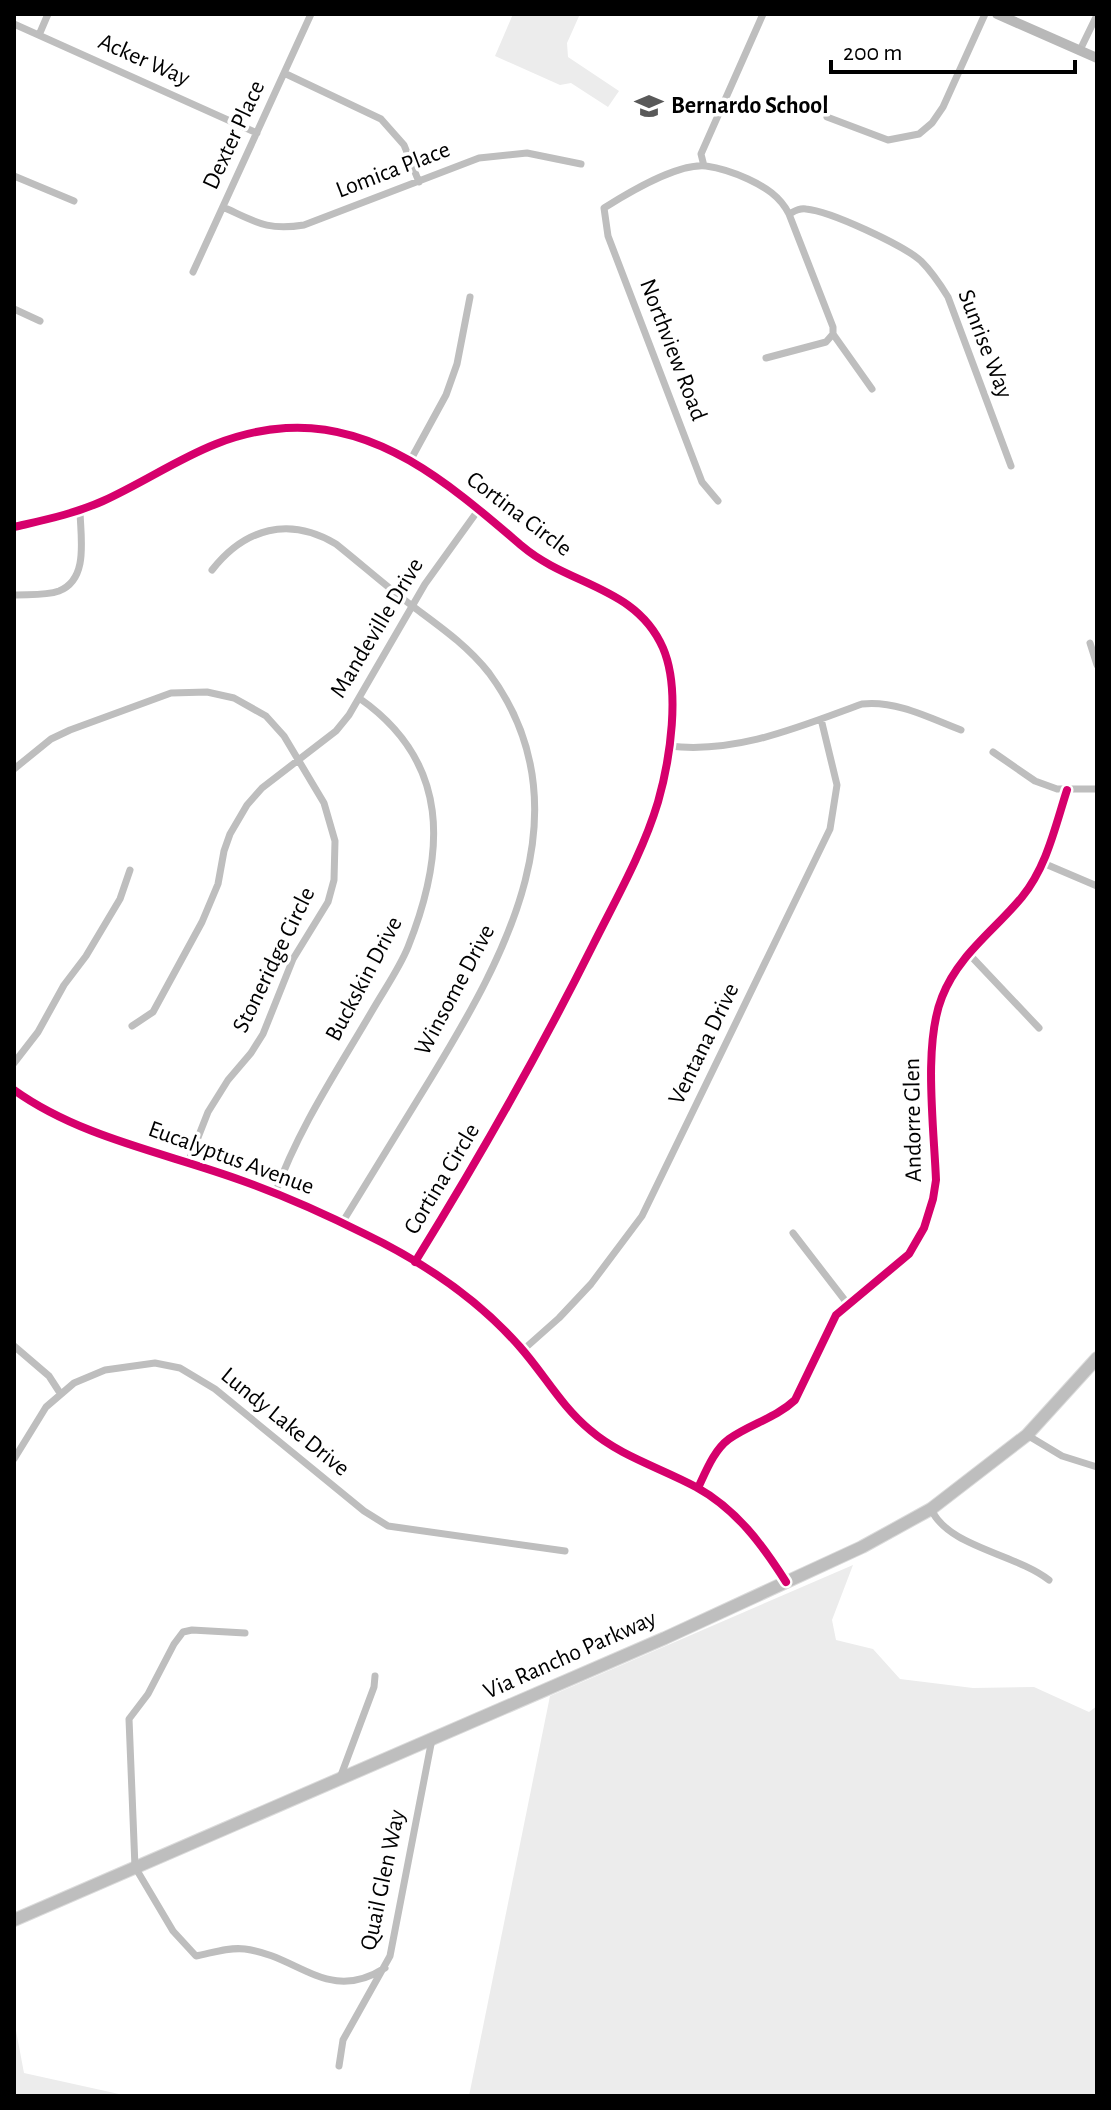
<svg xmlns="http://www.w3.org/2000/svg" width="1111" height="2110" viewBox="0 0 1111 2110" font-family="'Alegreya Sans',sans-serif">
  <style>
    .green { fill: #ececec }
    .lines { fill: none; stroke-linecap: round; stroke-linejoin: round }
    .primary-casing { stroke: #dbdbdb; stroke-width: 14 }
    .street { stroke: #bebebe; stroke-width: 7 }
    .secondary { stroke: #b8b8b8; stroke-width: 10 }
    .primary { stroke: #bebebe; stroke-width: 12 }
    .cycleway-casing { stroke: #fff; stroke-width: 13 }
    .cycleway { stroke: #d6006c; stroke-width: 8 }
    .labels { text-anchor: middle; dominant-baseline: central; stroke-width: 7; stroke-linejoin: round; paint-order: stroke }
    .street-label { font-size: 24px; fill: #000; stroke: #fff }
    .poi-label { font-size: 24px; font-weight: bold; fill: #000; stroke: #fff; text-anchor: start }
  </style>
  <rect width="100%" height="100%" fill="#fff"/>
  <path class="green" d="M513,14H580L567,43L568,57L619,91L608,107L571,83L560,85L495,56Z
    M853,1565L832,1620L836,1640L873,1649L900,1679L973,1688L1034,1687L1089,1712L1097,1706V2096H469L550,1696Z
    M14,2020L24,2073L128,2096H14Z"/>
  <g class="lines">
    <defs>
      <path id="primary" d="M14,1920L665,1638L862,1547L931,1509L1027,1435L1097,1358"/>
    </defs>
    <use href="#primary" class="primary-casing"/>
    <path class="street" d="M14,24L257,133
      M39,35L48,14
      M1080,50L1097,15
      M284,73L381,119L404,145L419,182
      M827,117L888,140L919,134L932,123L943,107L985,14
      M704,166L701,154L763,14
      M14,176L74,201
      M223,207C256,222 267,231 304,225L479,158L527,153L581,164
      M789,214C795,211 799,208 806,209C830,211 903,245 921,261C932,272 940,284 948,297L1011,466
      M193,272L311,14
      M14,309L40,321
      M833,334L872,389
      M410,461L446,395L457,364L470,297
      M718,501L702,482L608,236L604,208C628,193 677,163 706,166C720,168 735,173 748,179C765,187 780,196 789,214L833,327V334L826,342L766,358
      M14,527C44,520 74,514 103,501C168,471 211,433 286,428C381,422 455,489 522,546C569,586 636,586 663,648C681,690 670,760 658,802C643,852 616,899 593,945C538,1055 480,1157 415,1262
      M212,570C245,528 289,516 336,544C361,564 386,586 411,605C439,626 467,645 489,673C589,808 505,956 431,1078C401,1126 372,1175 342,1223
      M14,595C28,594 45,596 59,591C90,579 80,535 80,509
      M1090,643L1097,665
      M669,746C737,754 799,727 862,704C896,700 930,718 961,730
      M993,752L1035,781L1057,789H1097
      M14,769L51,739L70,730L171,693L207,692L234,698L266,716L284,736L324,803L335,841L334,880L328,902L293,959L263,1034L251,1053L228,1080L208,1112L188,1163
      M1043,863L1097,886
      M968,953L1039,1028
      M132,1026L153,1012L202,922L218,884L224,851L230,834L247,805L262,788L336,731L349,715L425,584L479,509
      M14,1063L38,1032L64,985L86,956L120,899L130,870
      M275,1194C298,1129 337,1071 372,1011C384,990 399,969 408,947C446,852 451,762 359,698
      M793,1233L847,1303
      M14,1346L49,1376L60,1393
      M523,1350L559,1318L591,1284L642,1216L830,829L837,785L821,719
      M1027,1435L1062,1456L1097,1467
      M14,1459L46,1407L74,1383L105,1370L155,1363L180,1368L215,1389L364,1511L388,1526L565,1551
      M698,1488C706,1471 714,1450 729,1439C750,1424 776,1418 795,1400L836,1315L909,1254L924,1228L933,1199L936,1180C934,1128 923,1044 942,997C958,955 995,930 1022,897C1047,866 1055,827 1067,790
      M931,1509C948,1547 1014,1553 1049,1580
      M245,1633L192,1630L183,1632L174,1644L148,1694L129,1719L135,1867L173,1931L196,1956C212,1953 228,1947 245,1949C299,1956 328,2004 385,1968
      M340,1778L374,1687L375,1676
      M339,2066L343,2040L390,1956L432,1739"/>
    <path class="secondary" d="M997,14L1097,58
      M14,1090C81,1138 167,1153 243,1181C285,1196 325,1214 365,1234C423,1262 477,1298 520,1347C544,1374 561,1406 590,1430C620,1456 661,1468 696,1487C736,1509 762,1544 786,1582"/>
    <use href="#primary" class="primary"/>
    <defs>
      <path id="cycleway" d="M14,527C44,520 74,514 103,501C168,471 211,433 286,428C381,422 455,489 522,546C569,586 636,586 663,648C681,690 670,760 658,802C643,852 616,899 593,945C538,1055 480,1157 415,1262
        M14,1090C81,1138 167,1153 243,1181C285,1196 325,1214 365,1234C423,1262 477,1298 520,1347C544,1374 561,1406 590,1430C620,1456 661,1468 696,1487C736,1509 762,1544 786,1582
        M698,1488C706,1471 714,1450 729,1439C750,1424 776,1418 795,1400L836,1315L909,1254L924,1228L933,1199L936,1180C934,1128 923,1044 942,997C958,955 995,930 1022,897C1047,866 1055,827 1067,790"/>
    </defs>
    <use href="#cycleway" class="cycleway-casing"/>
    <use href="#cycleway" class="cycleway"/>
  </g>
  <defs>
    <symbol id="school-bare" viewBox="-9 -9 18 18"><path d="M0-5L7-2L0 1L-7-2ZM-4 1L0 2.5L4 1V4Q0 6-4 4Z" fill="#595959" stroke="#fff" stroke-width="2.5" paint-order="stroke"/></symbol>
  </defs>
  <g fill-rule="evenodd">
    <use href="#school-bare" x="629" y="86" width="40" height="40"/>
  </g>
  <g class="labels">
    <g class="street-label">
      <text transform="translate(144 60) rotate(24)">Acker Way</text>
      <text transform="translate(234 135) rotate(-65)">Dexter Place</text>
      <text transform="translate(393 170) rotate(-21)">Lomica Place</text>
      <text transform="translate(985 344) rotate(69)">Sunrise Way</text>
      <text transform="translate(673 350) rotate(69)">Northview Road</text>
      <text transform="translate(519 514) rotate(37)">Cortina Circle</text>
      <text transform="translate(377 628) rotate(-59)">Mandeville Drive</text>
      <text transform="translate(274 960) rotate(-64)">Stoneridge Circle</text>
      <text transform="translate(364 979) rotate(-62)">Buckskin Drive</text>
      <text transform="translate(455 990) rotate(-62)">Winsome Drive</text>
      <text transform="translate(704 1044) rotate(-64)">Ventana Drive</text>
      <text transform="translate(913 1120) rotate(-91)">Andorre Glen</text>
      <text transform="translate(231 1158) rotate(20)">Eucalyptus Avenue</text>
      <text transform="translate(442 1179) rotate(-59)">Cortina Circle</text>
      <text transform="translate(285 1422) rotate(39)">Lundy Lake Drive</text>
      <text transform="translate(570 1655) rotate(-24)">Via Rancho Parkway</text>
      <text transform="translate(383 1880) rotate(-78)">Quail Glen Way</text>
    </g>
    <g class="poi-label">
      <text x="671" y="106">Bernardo School</text>
    </g>
  </g>
  <rect width="1111" height="2110" fill="none" stroke="#000000" stroke-width="32"/>
  <path d="M831 60v12h244v-12" fill="none" stroke="#000000" stroke-width="4"/>
  <text x="843" y="60" font-size="24" fill="#000000" stroke="#ffffff" stroke-width="6" paint-order="stroke">200 m</text>
</svg>
